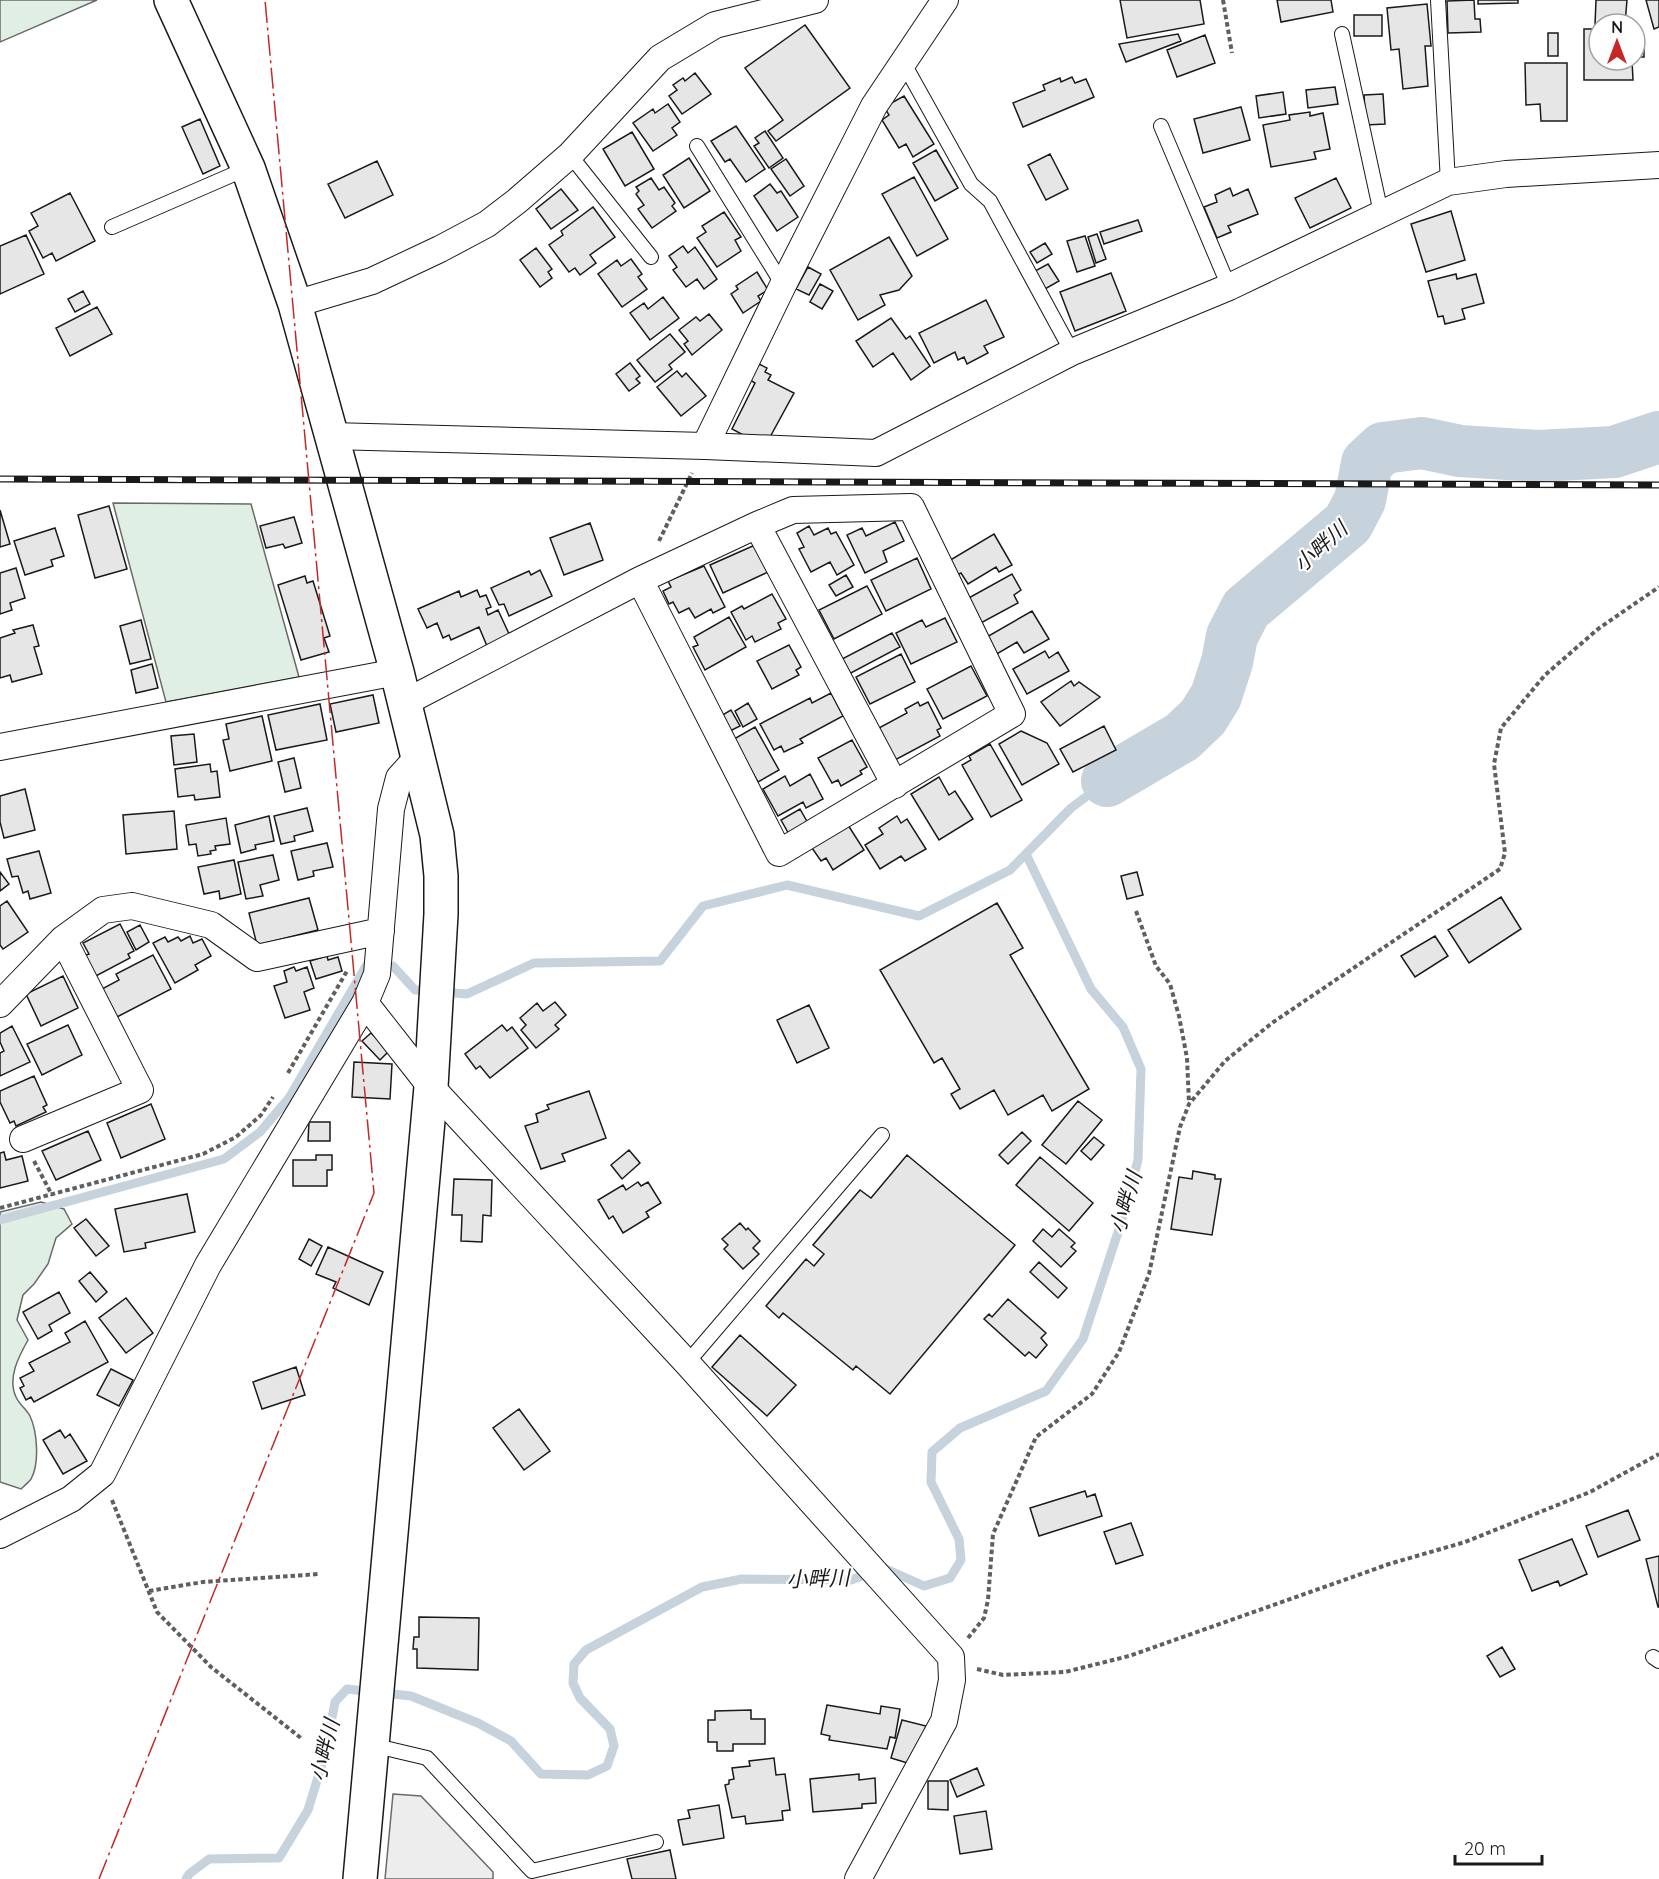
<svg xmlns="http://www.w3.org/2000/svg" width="1659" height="1879" viewBox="0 0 1659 1879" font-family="Quicksand,'Noto Sans JP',sans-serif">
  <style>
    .green { fill: #e0efe3; stroke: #6a6a6a; stroke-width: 1.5 }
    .parking { fill: #ededed; stroke: #6a6a6a; stroke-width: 1.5 }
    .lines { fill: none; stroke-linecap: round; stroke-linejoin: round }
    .stream { stroke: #c6d2dc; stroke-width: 9 }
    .river { stroke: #c6d2dc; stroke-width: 52 }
    .building { fill: #e6e6e6; stroke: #1a1a1a; stroke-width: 1.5 }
    .lane-casing { stroke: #1a1a1a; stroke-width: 16 }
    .street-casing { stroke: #1a1a1a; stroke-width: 28 }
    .secondary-casing { stroke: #1a1a1a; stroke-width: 36 }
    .path { stroke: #5f5f5f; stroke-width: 4; stroke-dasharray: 4.5 3; stroke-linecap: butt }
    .lane { stroke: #fff; stroke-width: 14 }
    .street { stroke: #fff; stroke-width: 26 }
    .secondary { stroke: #fff; stroke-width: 33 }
    .rail-casing { stroke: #1a1a1a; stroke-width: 7 }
    .rail { stroke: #fff; stroke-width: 4.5; stroke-dasharray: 14; stroke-linecap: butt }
    .power { stroke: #c62828; stroke-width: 1.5; stroke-dasharray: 21 4.5 3 4.5; stroke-linecap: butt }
    .labels { text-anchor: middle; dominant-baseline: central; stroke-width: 4.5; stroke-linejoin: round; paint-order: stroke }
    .water-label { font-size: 21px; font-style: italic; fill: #1a1a1a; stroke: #fff }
  </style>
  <rect width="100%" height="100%" fill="#fff"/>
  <path class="green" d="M0,0H97L0,42Z
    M113,503L251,504L299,677L166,702Z
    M41,1202L64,1209L72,1224L56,1238L48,1264L34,1284L23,1295L17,1320L28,1340C19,1356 7,1378 16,1397C19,1404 26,1409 30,1416C37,1431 40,1463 31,1479C29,1482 24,1486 21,1489L0,1482V1212Z"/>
  <path class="parking" d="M393,1794L421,1796L493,1872V1879H385Z"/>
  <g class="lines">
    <path class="stream" d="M0,1220L224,1159L260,1132L289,1098L366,966H393L415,990L467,994L534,963L660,961L703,906L787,885L919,916L1010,870L1071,808L1107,781
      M186,1879L189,1874L209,1859L279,1858L308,1810L325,1754L335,1702L347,1689L411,1696L478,1723L511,1741L541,1774L588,1775L607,1766L614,1746L610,1729L580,1698L573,1683L574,1664L586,1650L702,1587L742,1579L851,1580L884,1568L924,1586L950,1578L961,1560L959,1539L931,1482L932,1452L960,1428L1046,1391L1083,1339L1120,1226L1138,1160L1141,1069L1123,1027L1091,989L1026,854"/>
    <path class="river" d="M1107,781L1182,737L1203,717L1216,696L1227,662L1232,636L1246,609L1348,523L1360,500L1367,463L1383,448L1422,443L1460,451L1538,456L1614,452L1659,437"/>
  </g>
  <path class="building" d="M1120,0H1200L1204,24L1127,38Z
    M1277,0H1331L1333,12L1281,22Z
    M1474,0L1475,19H1480L1481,32L1448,33L1447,1Z
    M1478,0H1518V3L1478,4Z
    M1596,0H1627L1625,24L1595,25Z
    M1646,0H1659V27L1654,29Z
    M1427,4L1431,46H1425L1428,86L1403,89L1399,49L1391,50L1387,8Z
    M1354,15H1382V36H1354Z
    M805,25L850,88L776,141L768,131L783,120L745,68Z
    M1584,29H1599V60H1632L1633,80H1584Z
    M1548,33H1558V56H1548Z
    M1178,34L1181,41L1126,62L1119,44Z
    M1205,35L1215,63L1177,77L1167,50Z
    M1635,36H1644V57H1635Z
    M1525,63H1567V121H1541L1540,104L1526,105Z
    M695,73L711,94L682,114L669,96L677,90L673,85L683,78L685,81Z
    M1072,77L1075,83L1086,79L1094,97L1023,127L1013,103L1045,90L1043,85L1060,78L1061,82Z
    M1335,87L1338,104L1308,108L1306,90Z
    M1283,92L1286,114L1259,118L1256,96Z
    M1383,94L1385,124L1366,125L1364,95Z
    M904,96L934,144L913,157L906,144L899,148L882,120L889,115L884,107Z
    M668,104L680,122L672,128L677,135L653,151L633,123L653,109L655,113Z
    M1241,107L1250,140L1203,153L1194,119Z
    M1310,112V116L1323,113L1330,149L1314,152L1316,159L1271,167L1263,125L1290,120L1289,115Z
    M200,119L220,166L203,174L182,127Z
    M736,126L765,169L746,182L730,159L725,162L711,141Z
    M765,131L783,158L769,168L754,146L759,143L755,138Z
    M632,132L654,169L625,186L603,149Z
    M936,150L958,188L935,201L913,163Z
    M1050,154L1068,189L1046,200L1028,165Z
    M689,158L710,191L684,208L663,175Z
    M786,159L804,186L790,196L771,169Z
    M377,161L393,195L345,218L328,184Z
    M914,177L948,239L917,256L882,194Z
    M651,178L659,190L664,187L675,203L672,206L676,211L652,228L638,209L644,205L636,194L639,191L636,187Z
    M1336,178L1351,208L1310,228L1295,198Z
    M770,184L777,193L781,191L798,217L777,231L754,196Z
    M1230,188L1233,196L1248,189L1258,214L1228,226L1231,232L1217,238L1204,207L1217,202L1215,195Z
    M561,189L578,210L551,229L536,209Z
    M70,193L95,241L56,261L52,253L43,258L29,231L38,226L31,213Z
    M593,207L615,237L590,255L596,263L580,275L575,268L569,272L549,245L563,235L561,231Z
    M1451,211L1465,260L1426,272L1411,224Z
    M724,212L741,237L735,240L741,251L717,267L697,238L706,232L702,226Z
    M1138,220L1142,231L1104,244L1100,232Z
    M1097,234L1106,259L1096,263L1088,237Z
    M26,235L44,274L0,294V246Z
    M1085,236L1095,266L1077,272L1067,241Z
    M889,237L912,276L899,290L880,295L885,305L858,320L830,270Z
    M1045,243L1052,254L1037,263L1030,252Z
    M683,246L688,253L695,247L717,279L704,289L697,279L686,287L673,270L677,267L669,256Z
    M536,248L552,269L548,272L552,278L540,287L520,260Z
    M631,259L642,274L638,277L647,289L622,307L598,274L617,260L621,266Z
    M1048,264L1059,281L1045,289L1035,271Z
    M808,267L821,274L809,295L796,289Z
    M757,272L768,290L758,296L761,301L743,313L731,294L738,289L736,286Z
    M1111,273L1126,311L1075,331L1060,292Z
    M1456,274L1457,279L1476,274L1484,303L1462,309L1465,319L1445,324L1443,316L1438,317L1428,281Z
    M820,284L833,291L822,309L810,302Z
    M83,291L90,304L75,312L68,299Z
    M663,297L679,318L650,340L630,313L644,303L648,309Z
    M986,300L1004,337L984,346L988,353L967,364L964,357L958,360L955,352L934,363L919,333Z
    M97,307L112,334L70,356L56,328Z
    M709,314L722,330L692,355L684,344L688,341L679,330L696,317L700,321Z
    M891,318L906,339L910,336L930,366L911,380L893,353L873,367L856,341Z
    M670,334L685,352L669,365L672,369L655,382L637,360Z
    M630,363L640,376L636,379L640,383L629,391L616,374Z
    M759,364L767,368L765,372L771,375L768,380L794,393L770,437L745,436L732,429L755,383L750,380Z
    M677,371L682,377L686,373L706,396L681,416L657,387Z
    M109,506L127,569L95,578L78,515Z
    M0,510L10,544L0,547Z
    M294,517L302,543L285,548L283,544L266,548L260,526Z
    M895,522L904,541L883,551L887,562L865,573L847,535L862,528L866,536Z
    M590,523L603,560L564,575L550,538Z
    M809,526L814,535L828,528L831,534L836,532L854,565L837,575L830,562L811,572L799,549L804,547L797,533Z
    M55,528L64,556L51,560L53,566L25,575L14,541Z
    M994,534L1012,565L999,572L996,567L968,584L961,573L955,576L947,562Z
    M755,545L768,572L723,593L710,565Z
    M917,558L931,589L886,611L871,580Z
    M704,566L725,607L713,613L711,609L695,618L689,608L679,613L673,602L669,604L663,591L671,587L668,581Z
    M16,568L25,598L10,603L12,610L0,614V573Z
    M540,570L552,596L509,616L504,604L499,605L491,588L529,571L531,575Z
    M1012,574L1021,590L1014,595L1018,603L979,624L965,600Z
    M846,575L853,587L836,596L829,585Z
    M305,576L307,583L313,581L330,636L324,638L329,652L301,660L278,585Z
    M867,586L882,614L834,639L819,610Z
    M477,590L480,597L486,595L491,607L486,609L488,615L498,610L510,636L487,646L479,627L451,640L449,635L443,638L437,623L427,628L418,609L459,591L461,597Z
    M772,594L786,619L778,623L781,629L755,642L752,636L746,640L731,612L742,606L744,609Z
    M1032,611L1049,639L1024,653L1017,642L995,655L985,638Z
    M729,617L746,647L705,670L693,647L698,645L694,637Z
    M945,618L957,642L911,664L896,633L922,620L926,627Z
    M141,620L151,659L130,664L120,626Z
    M33,625L39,646L34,647L42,674L12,682L10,675L0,678V638L15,633L13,630Z
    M892,633L900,647L849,674L842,659Z
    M789,645L801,667L796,670L799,675L772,689L757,661Z
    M1045,651L1049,658L1058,652L1069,671L1027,694L1013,669Z
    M901,654L915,682L870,704L856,677Z
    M152,664L158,688L136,693L131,670Z
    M971,666L987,696L943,719L927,689Z
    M1071,681L1074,686L1079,682L1100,697L1060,726L1041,702Z
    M831,693L843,716L800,739L803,743L784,752L781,746L774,750L760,724L810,698L812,703Z
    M373,695L379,723L336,732L330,704Z
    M918,702L920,706L928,702L941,728L937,730L940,736L895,760L877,729L907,713L905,709Z
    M748,703L757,719L743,727L735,711Z
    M320,704L327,740L276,750L268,715Z
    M731,710L740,726L728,732L719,717Z
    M262,716L272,761L230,771L223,740L229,739L226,724Z
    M1104,726L1116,750L1073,772L1060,749Z
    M755,727L779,770L758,782L734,739Z
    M1021,731L1047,743L1059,764L1022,785L999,744Z
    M194,734L197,762L174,765L171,736Z
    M852,740L867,767L860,771L862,774L841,786L838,780L832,783L818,758Z
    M990,744L1022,800L991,817L962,765L971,760L969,756Z
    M294,758L301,788L285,792L278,762Z
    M210,764L211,772L217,771L220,797L195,800L194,795L178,797L175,769Z
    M810,774L823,799L806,808L803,802L778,816L763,789L785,776L790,786Z
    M939,777L949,795L955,791L973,819L939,840L911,794Z
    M25,789L35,830L4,838L0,822V796Z
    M307,808L313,831L294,836L295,841L281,844L274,816Z
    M800,809L809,825L790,836L781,820Z
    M174,811L177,849L126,854L123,815Z
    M269,816L274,841L255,845L256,849L241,853L235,825Z
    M897,816L901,823L907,819L926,849L905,861L901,856L880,869L865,845L883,834L879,828Z
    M226,818L230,844L215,846L216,850L210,851L211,854L198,856L196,844L189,845L186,825Z
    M848,825L864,850L833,870L826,858L821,861L812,848Z
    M327,843L333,867L313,871L314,876L298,880L291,851Z
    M39,851L51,893L30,899L28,891L23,893L18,876L12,877L7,859Z
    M273,855L279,880L260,885L263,896L246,899L238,862Z
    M234,860L241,894L220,899L219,891L204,894L198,867Z
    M0,872L9,884L0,891Z
    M1137,872L1143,895L1127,899L1121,876Z
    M1501,897L1521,929L1469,963L1448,930Z
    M309,898L318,930L257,945L249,913Z
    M7,901L28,932L3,949L0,945V906Z
    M997,903L1023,948L1010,955L1089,1089L1052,1111L1043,1095L1008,1115L994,1090L960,1109L951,1094L960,1089L942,1058L934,1063L880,970Z
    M120,924L134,951L128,954L130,958L94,977L83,956L89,954L83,943Z
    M140,925L149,942L136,950L127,932Z
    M190,936L193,943L202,939L211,956L195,965L198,970L175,983L153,943L165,937L168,942L178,937L181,941Z
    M1435,936L1448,956L1415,977L1401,956Z
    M153,955L171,989L117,1017L102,989L119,980L116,974Z
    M327,956L328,960L338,957L342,971L316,979L310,961Z
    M294,967L296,971L307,967L314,988L304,992L310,1010L285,1018L274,986L287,982L284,971Z
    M63,976L78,1008L41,1026L26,994Z
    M555,1002L566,1015L555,1025L559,1029L536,1048L521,1030L526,1025L520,1018L537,1003L543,1011Z
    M809,1005L829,1048L797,1063L777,1020Z
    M68,1025L82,1055L42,1075L27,1044Z
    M502,1025L507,1031L512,1027L528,1048L490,1078L480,1066L476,1069L465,1054Z
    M12,1026L30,1062L0,1076V1053L4,1051L0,1042V1033Z
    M371,1033L389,1051L380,1060L362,1041Z
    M354,1062L392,1064L390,1099L352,1097Z
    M34,1076L47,1105L43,1107L46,1112L16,1126L14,1121L10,1123L0,1102V1091Z
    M589,1091L606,1138L562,1154L565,1161L541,1169L525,1126L538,1122L536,1114L549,1109L547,1105Z
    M1078,1101L1102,1120L1066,1164L1042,1145Z
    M151,1104L165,1139L121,1158L107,1123Z
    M309,1122H330V1141H308Z
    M88,1131L101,1160L56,1180L42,1151Z
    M1022,1132L1031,1141L1008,1164L999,1155Z
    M1094,1137L1104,1145L1091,1160L1081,1151Z
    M629,1150L640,1163L622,1179L611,1165Z
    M4,1152L6,1160L22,1156L28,1181L0,1188V1153Z
    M316,1155H332V1170H327V1186H293V1160H316Z
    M907,1155L1015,1245L890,1394L856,1366L853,1370L783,1313L779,1318L766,1306L806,1259L814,1266L824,1254L813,1245L860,1190L871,1198Z
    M1040,1157L1093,1203L1069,1231L1016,1185Z
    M1193,1171L1215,1175V1179H1221L1212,1235L1171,1229L1179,1177L1192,1179Z
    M454,1179L492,1180L491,1216L483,1215L482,1242L461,1241L462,1215H452Z
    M638,1182L641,1186L648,1182L661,1203L646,1212L649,1217L623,1233L613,1216L609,1219L598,1200L623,1185L626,1190Z
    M187,1194L195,1232L145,1243L146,1248L124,1252L115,1209Z
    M86,1219L109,1246L96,1256L74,1228Z
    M740,1223L746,1230L748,1228L760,1241L753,1248L759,1254L743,1269L724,1249L728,1245L722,1239Z
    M1043,1229L1052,1237L1059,1229L1075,1243L1071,1247L1076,1251L1061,1267L1033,1241Z
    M309,1239L322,1246L311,1266L299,1259Z
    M328,1247L383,1272L369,1305L333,1288L336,1282L316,1274Z
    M1039,1262L1067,1288L1058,1298L1030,1272Z
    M90,1272L107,1292L96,1302L79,1281Z
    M59,1292L70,1313L49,1325L52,1331L38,1339L23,1312Z
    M126,1298L153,1333L126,1353L99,1318Z
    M1008,1299L1046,1333L1041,1338L1047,1345L1036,1358L1029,1352L1025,1356L984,1319L989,1314L992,1317Z
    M85,1321L108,1362L34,1402L31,1397L26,1400L20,1388L24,1386L20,1378L34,1371L29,1363L70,1342L65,1333Z
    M740,1335L796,1385L767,1416L712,1367Z
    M296,1367L305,1395L262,1409L253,1382Z
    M111,1369L133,1380L119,1406L97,1395Z
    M519,1409L550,1451L524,1470L493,1428Z
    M60,1430L65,1438L70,1434L87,1461L63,1474L43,1440Z
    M1085,1491L1087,1497L1095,1494L1102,1516L1039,1536L1030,1508Z
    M1628,1510L1640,1540L1598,1557L1586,1526Z
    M1131,1523L1143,1555L1116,1564L1104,1532Z
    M1572,1539L1587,1574L1560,1586L1558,1581L1532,1591L1519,1560Z
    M1659,1556V1607H1658L1646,1559Z
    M419,1617L479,1618L478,1670L417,1668V1649H413L414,1637H419Z
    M1502,1647L1515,1669L1500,1677L1487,1656Z
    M827,1705L880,1714L881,1706L900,1709L895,1738L890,1737L887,1749L829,1740L830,1736L821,1734Z
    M751,1710V1719H765V1744H733V1751H717V1742H708V1720H715V1711Z
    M902,1720L926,1726L914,1765L891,1758Z
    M774,1758L776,1775L785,1774L790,1810L782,1811L783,1820L746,1824L745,1816L732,1818L725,1785L729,1784V1780L734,1779L732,1768L750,1766L749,1761Z
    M977,1768L984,1785L957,1797L950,1780Z
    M859,1774V1780L875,1778L876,1803L862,1804V1808L813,1812L810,1779Z
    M928,1781H948V1810L928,1809Z
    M719,1805L724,1838L683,1845L678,1820L690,1818L688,1810Z
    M986,1811L992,1849L960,1854L954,1816Z
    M670,1850L676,1879H632L627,1859Z"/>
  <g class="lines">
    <defs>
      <path id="lane" d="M1438,0L1448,182
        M1342,34L1381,213
        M903,62L971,184L990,201L1072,352
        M1161,126L1229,287
        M697,146L783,285
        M570,155L651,257
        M112,227L248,168
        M687,1363L882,1135
        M1653,1657L1659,1661
        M372,1745L427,1758L532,1871L656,1842"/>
      <path id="street" d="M295,304L372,281L440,249L487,224L517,201L570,155L660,58L715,25L815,0
        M331,436L705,446L876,453L1072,352L1229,287L1448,182L1506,174L1659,165
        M705,446L783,285L874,106L945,0
        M757,525L895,785
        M404,703L640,580L757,525L793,510L911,507L1012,714L779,853L640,580
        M0,747L397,672
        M365,1003L431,1087L687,1363L951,1657L952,1680L944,1721L858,1879
        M0,1004L63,939L103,910L132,906L211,925L257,958L381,931
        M23,1139L140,1090L63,939
        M0,1535L71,1499L102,1474L208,1265L365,1003L377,974L391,809L399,778L418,757"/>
      <path id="secondary" d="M171,0L248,168L295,304L397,672L437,835L441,876V914L431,1087L360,1879"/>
    </defs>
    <use href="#lane" class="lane-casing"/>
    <use href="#street" class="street-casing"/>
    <use href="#secondary" class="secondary-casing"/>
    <path class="path" d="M1223,0L1232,53
      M659,541L692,473
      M1136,911L1156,966L1170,984L1179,1016L1187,1058L1189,1103
      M288,1073L347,971
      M34,1161L52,1195
      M0,1208L203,1154L236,1137L261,1115L273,1097
      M112,1500L157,1612L211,1667L301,1738
      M149,1591L203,1582L319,1574
      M968,1638L984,1618L988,1600L993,1534L1036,1437L1092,1394L1119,1352L1149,1274L1180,1127L1189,1104L1225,1061L1272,1023L1500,869L1505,853L1494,764L1501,728L1545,675L1598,629L1659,587
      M977,1669L1003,1675L1065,1672L1129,1656L1389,1564L1465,1542L1590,1492L1659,1454"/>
    <use href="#lane" class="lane"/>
    <use href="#street" class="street"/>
    <use href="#secondary" class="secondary"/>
    <defs>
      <path id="rail" d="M0,479L1659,485"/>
    </defs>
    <use href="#rail" class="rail-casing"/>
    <use href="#rail" class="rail"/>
    <path class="power" d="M99,1879L374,1193L265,0"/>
  </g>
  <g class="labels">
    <g class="water-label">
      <text transform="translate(1320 546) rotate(-42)">小畔川</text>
      <text transform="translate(1125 1202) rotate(-73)">小畔川</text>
      <text transform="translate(818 1578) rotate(-2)">小畔川</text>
      <text transform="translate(324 1750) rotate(-76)">小畔川</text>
    </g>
  </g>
  <g transform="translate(1617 42)"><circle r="28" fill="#ffffff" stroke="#a3a3a3" stroke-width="1.5"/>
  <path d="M0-4.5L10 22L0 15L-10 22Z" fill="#c62828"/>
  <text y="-9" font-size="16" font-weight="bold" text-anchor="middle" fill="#1a1a1a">N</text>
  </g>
  <path d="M1455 1855v9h87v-9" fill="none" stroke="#1a1a1a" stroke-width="3"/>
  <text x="1464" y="1855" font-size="18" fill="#1a1a1a" stroke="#ffffff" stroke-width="4.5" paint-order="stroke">20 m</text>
</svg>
